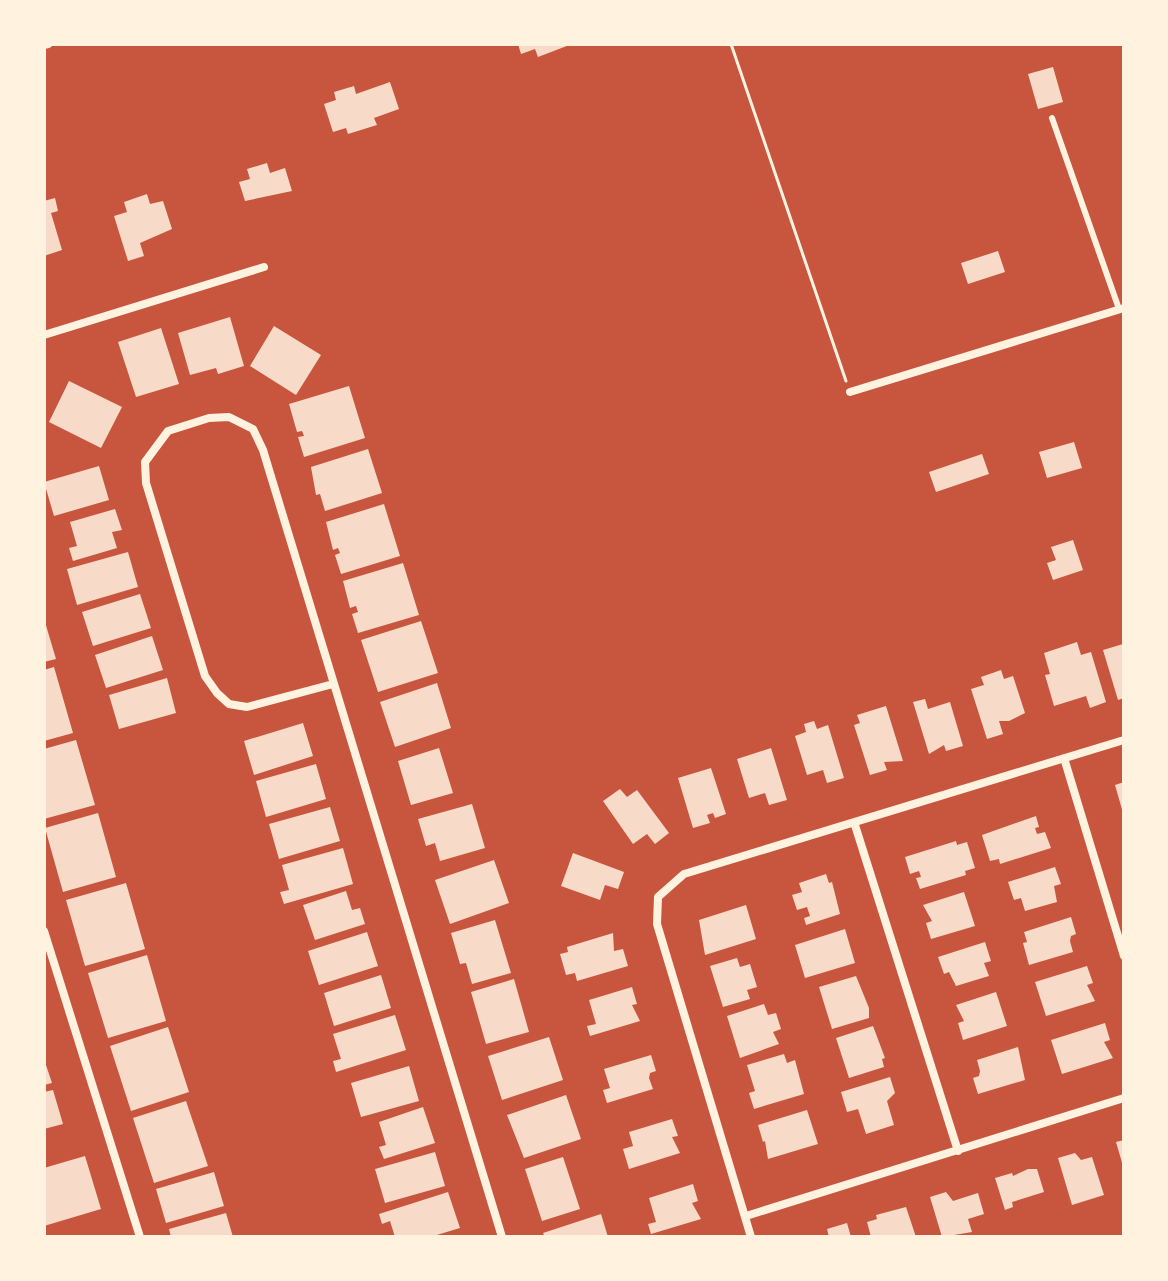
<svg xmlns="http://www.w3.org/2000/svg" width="1168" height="1281" viewBox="0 0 1168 1281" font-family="'Source Sans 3',sans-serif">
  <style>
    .building { fill: #f7dbc8 }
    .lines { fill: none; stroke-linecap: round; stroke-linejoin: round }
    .path { stroke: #fff3e0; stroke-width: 3 }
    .service { stroke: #fff3e0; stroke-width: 6 }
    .minor { stroke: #fff3e0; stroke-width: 8 }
  </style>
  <rect width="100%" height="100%" fill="#c8553d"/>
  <path class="building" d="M518,44H572L538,57L535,49L521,54Z
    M1053,67L1063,102L1038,109L1028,74Z
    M390,82L399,109L374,118L377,125L348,134L346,128L333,132L324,104L336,100L334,92L354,86L356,94Z
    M267,163L270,173L285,168L292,191L245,201L239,182L250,179L247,169Z
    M147,194L150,204L163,201L172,229L140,243L144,256L128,261L114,216L127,212L124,202Z
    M55,198L58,211L51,213L62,250L44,256V201Z
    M998,251L1005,272L968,284L961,263Z
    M230,317L244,366L218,374L216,368L190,375L178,333Z
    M274,326L321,355L296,395L250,366Z
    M161,328L179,384L136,397L118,342Z
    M69,381L122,407L101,448L49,422Z
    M349,386L365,438L304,457L298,437L304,436L302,431L297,432L289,404Z
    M1074,442L1082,468L1047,478L1039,452Z
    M368,449L382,493L325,511L320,494L316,495L311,467Z
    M982,454L989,474L936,492L929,472Z
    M99,466L109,500L54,516L44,482Z
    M384,504L400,556L341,574L335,555L340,553L338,548L333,550L326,522Z
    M115,509L122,530L112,532L117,548L73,561L69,548L77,546L70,522Z
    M1073,540L1083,570L1053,580L1047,563L1056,560L1051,547Z
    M128,552L138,587L77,605L67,569Z
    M403,563L419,615L358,633L352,614L358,612L356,606L350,608L343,581Z
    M140,594L151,628L93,646L82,612Z
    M421,621L438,673L378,692L361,640Z
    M45,622L56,659L44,662V623Z
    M152,636L163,670L106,688L95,655Z
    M1077,642L1081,655L1091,652L1106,702L1090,708L1086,696L1054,706L1045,675L1050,674L1044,653Z
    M1123,644L1124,698L1118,700L1103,650Z
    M54,667L73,733L44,741V670Z
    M1001,670L1004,679L1013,676L1025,713L1009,721H999L1003,734L987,739L971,689L984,685L981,677Z
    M167,678L176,713L119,729L109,695Z
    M437,683L451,728L395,747L380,702Z
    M925,699L928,709L950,702L963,746L946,751L944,745L929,754L913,702Z
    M886,706L903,761L884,762L887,770L870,775L854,725L860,723L857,715Z
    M814,721L817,729L828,725L844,778L827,783L823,770L807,775L795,736L806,732L804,724Z
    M303,723L313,756L254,775L244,741Z
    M76,740L95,805L44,819V749Z
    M439,748L453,793L411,805L398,761Z
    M771,748L787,800L769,805L765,793L749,798L737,759Z
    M316,764L326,799L266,817L256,781Z
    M711,768L726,814L715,818L713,813L707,815L710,823L693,828L678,778Z
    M1124,782V813H1123L1115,785Z
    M620,789L627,797L637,790L669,833L655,844L647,834L633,844L603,801Z
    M472,804L485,848L440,861L435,843L426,846L418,819Z
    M330,807L340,841L279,859L269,824Z
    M98,813L116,877L63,892L45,828Z
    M1036,816L1039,827L1035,828L1037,834L1045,832L1051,848L1000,864L999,859L990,861L982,835Z
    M956,841L957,845L967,842L975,868L965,871L966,875L920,889L916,878L921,877L919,871L910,874L905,857Z
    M343,848L353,884L284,904L280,892L289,890L282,865Z
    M573,853L624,872L618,889L605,885L600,900L561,886Z
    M494,860L509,903L450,924L435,880Z
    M1055,867L1061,884L1054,886L1057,902L1025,911L1021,898L1014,900L1008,882Z
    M826,874L829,883L832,882L840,914L806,925L804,918L810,916L807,907L797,910L792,895L802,892L799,883Z
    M126,883L145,949L85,966L66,900Z
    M346,891L352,910L360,908L365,924L315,940L303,905Z
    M964,892L975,926L931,939L926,923L932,921L923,905Z
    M746,905L756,939L705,955L699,920Z
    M1071,917L1076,934L1071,936L1070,941L1073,952L1029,965L1023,943L1027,942L1024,932Z
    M495,920L511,973L472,984L466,963L460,964L451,933Z
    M845,929L855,963L805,978L795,945Z
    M367,932L378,966L319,985L308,951Z
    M613,933L614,951L623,949L628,966L577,981L575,973L566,975L560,954L568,952L567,947Z
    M985,942L991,961L984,963L989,976L956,986L949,972L944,974L938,957Z
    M147,955L166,1021L108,1038L88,973Z
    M737,958L740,967L750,964L757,987L747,990L750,999L723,1007L710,966Z
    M1087,966L1093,983L1087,985L1095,1001L1046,1016L1035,982Z
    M381,975L391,1008L334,1026L324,993Z
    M856,976L869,1008V1018L832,1029L819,987Z
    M514,979L529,1032L486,1044L471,992Z
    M632,987L637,1004L632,1005L640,1021L590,1036L587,1026L596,1024L589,1000Z
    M996,992L1007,1026L963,1040L958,1023L964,1021L956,1005Z
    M764,1004L768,1015L776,1013L781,1029L773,1032L779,1044L740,1058L727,1016Z
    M395,1015L406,1050L336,1072L333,1061L341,1059L333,1034Z
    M1105,1023L1110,1040L1104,1042L1113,1058L1062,1074L1051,1040Z
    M873,1026L885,1058L882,1059L884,1067L849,1078L836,1038Z
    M168,1027L189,1092L131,1111L110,1046Z
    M549,1037L563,1080L502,1100L488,1056Z
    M1018,1047L1025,1080L978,1094L973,1078L979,1076L980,1071L977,1060Z
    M784,1054L787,1063L795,1060L804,1094L754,1109L749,1093L755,1091L747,1065Z
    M651,1055L656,1071L650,1073L649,1078L653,1089L607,1103L603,1090L610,1088L604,1069Z
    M44,1059L52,1083L44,1085Z
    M409,1066L419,1101L361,1117L351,1083Z
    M890,1077L895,1093L887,1101L894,1125L866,1134L858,1109L847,1112L841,1092Z
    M53,1090L63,1124L44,1129V1092Z
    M566,1095L581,1139L524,1158L507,1115Z
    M186,1101L208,1166L154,1183L133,1118Z
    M423,1107L435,1143L384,1159L379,1147L386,1145L379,1122Z
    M807,1110L818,1144L768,1159L765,1141L763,1142L758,1125Z
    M672,1119L678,1136L672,1137L680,1153L629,1169L623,1149L633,1146L629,1132Z
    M1124,1140V1166H1123L1116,1142Z
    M435,1152L445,1186L385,1203L375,1169Z
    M1075,1153L1081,1160L1092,1157L1104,1195L1072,1205L1058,1158Z
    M85,1156L101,1209L44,1226V1168Z
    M563,1157L580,1209L542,1221L525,1169Z
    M1028,1169H1037L1044,1192L1012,1202L1013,1207L1005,1210L995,1178L1012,1173L1013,1176Z
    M214,1172L224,1206L166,1223L156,1189Z
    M693,1184L698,1201L692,1203L701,1219L651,1234L648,1224L656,1222L649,1198Z
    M448,1192L460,1228L430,1237H395L390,1221L382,1224L379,1214Z
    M946,1192L953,1201L978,1193L984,1214L968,1219L972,1232L942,1237L930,1197Z
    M906,1207L916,1237H871L867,1222L877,1219L876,1215Z
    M226,1213L233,1237H171L169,1229Z
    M601,1214L608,1237H545L543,1233Z
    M847,1223L851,1237H829L827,1229Z"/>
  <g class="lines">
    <path class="path" d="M731,44L846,381"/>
    <path class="service" d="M1052,118L1119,309"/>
    <path class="minor" d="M44,45L48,44
      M44,335L264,267
      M850,392L1124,308
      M333,684L247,707L229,704L217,693L205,676L146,483L145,462L168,431L209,418L229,417L253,429L263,450L502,1237
      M1064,758L1124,956
      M854,822L958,1151
      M44,931L140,1237
      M746,1216L1124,1098
      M751,1237L657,924L658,897L684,874L1124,740"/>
  </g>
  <rect width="1168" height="1281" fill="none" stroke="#fff3e0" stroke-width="92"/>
</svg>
